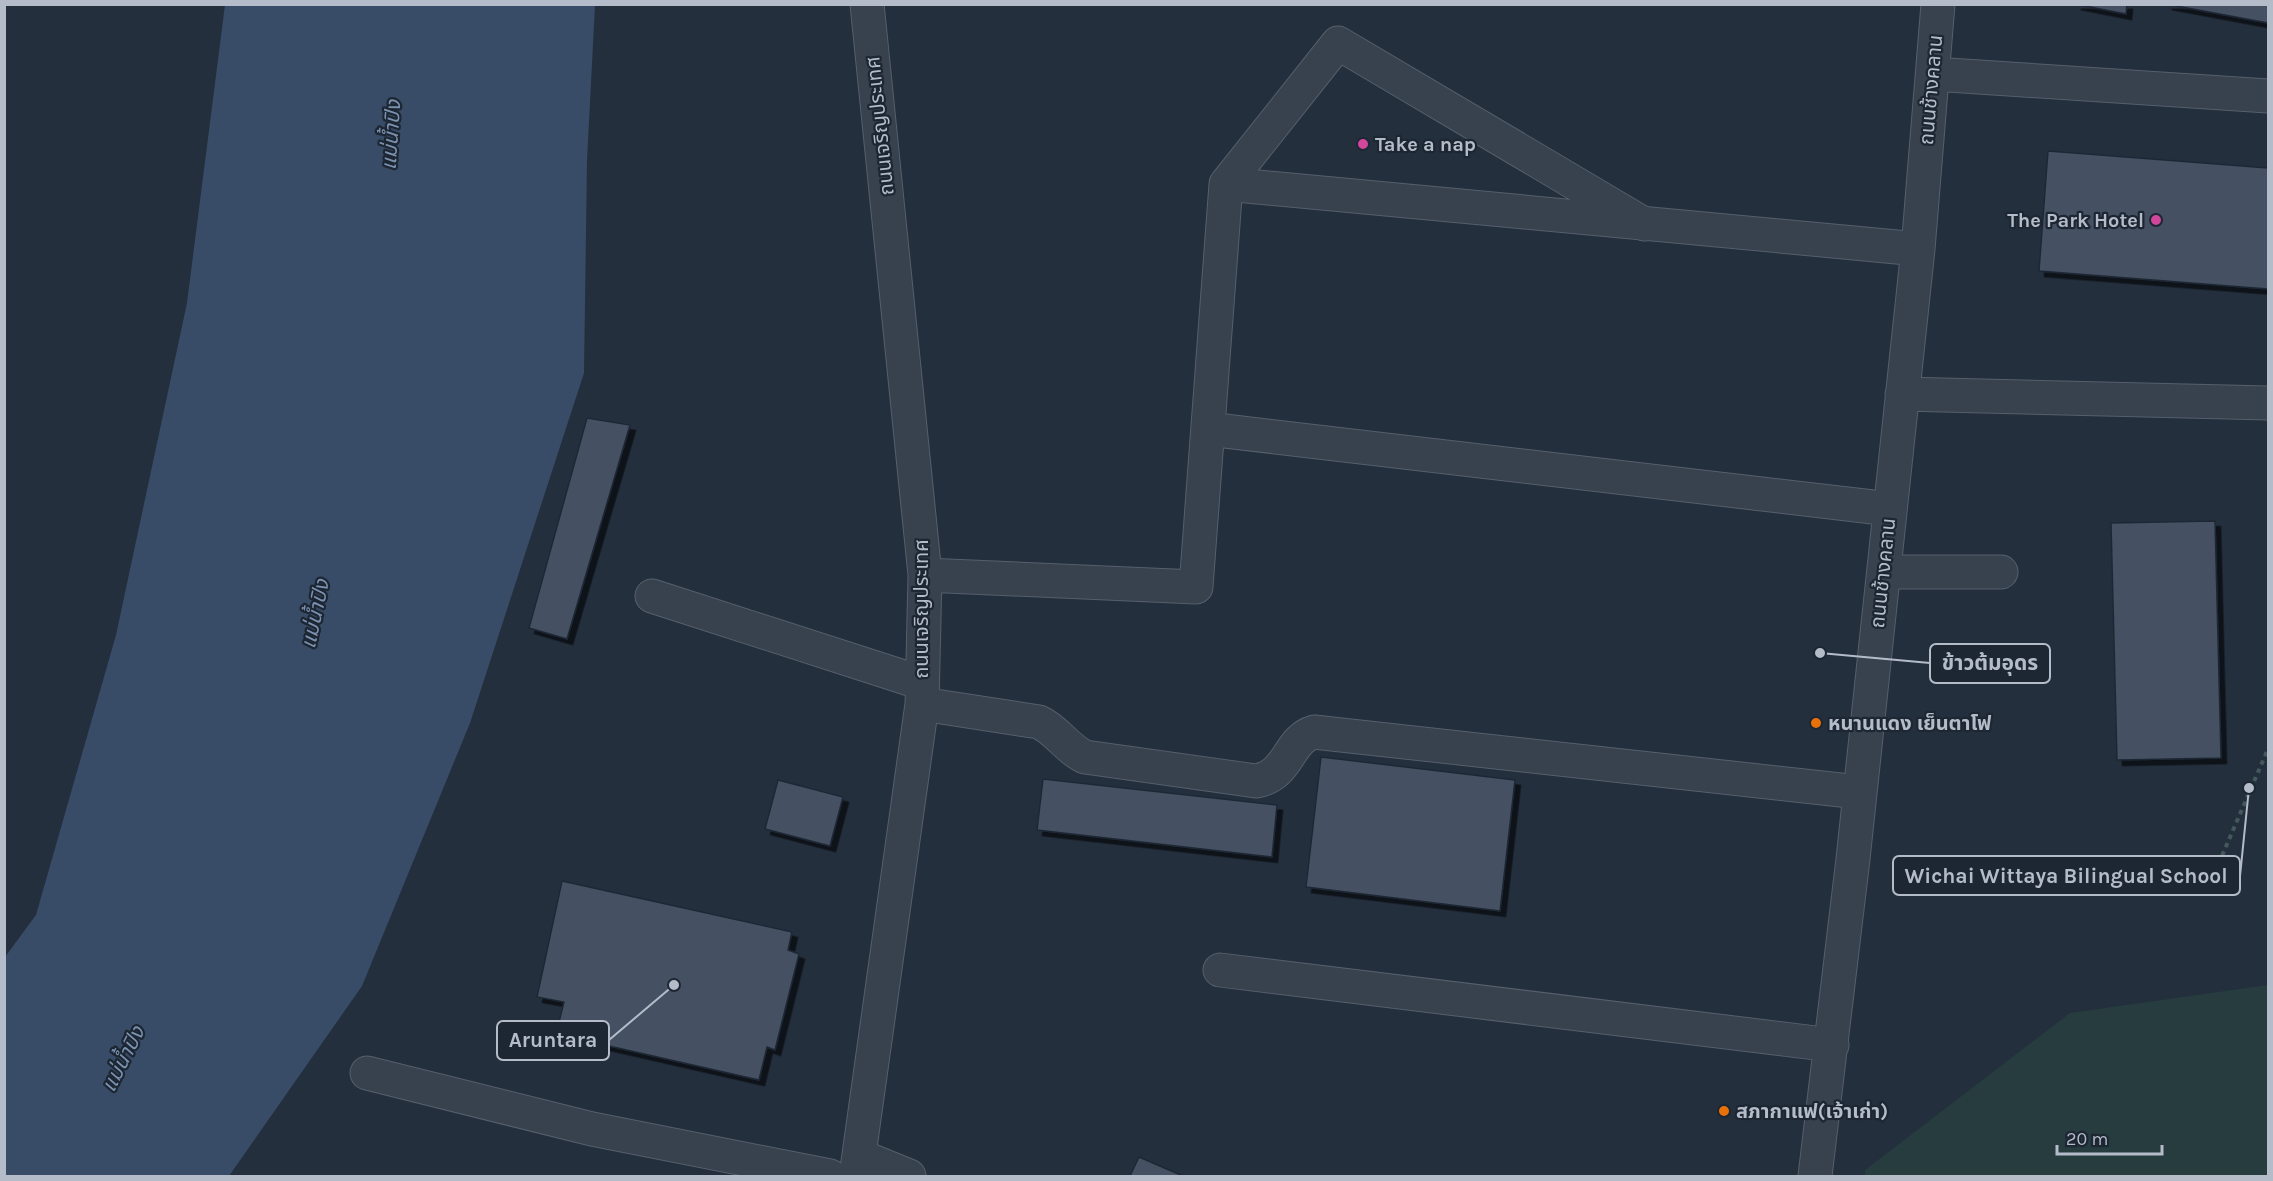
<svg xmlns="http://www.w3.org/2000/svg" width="2273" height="1181" viewBox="0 0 2273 1181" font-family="Karla,'Noto Sans Thai',sans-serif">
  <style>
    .green { fill: #263c3f }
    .water { fill: #394c67 }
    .building { fill: #455162; stroke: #1f2835; stroke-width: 1.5; filter: url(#shadow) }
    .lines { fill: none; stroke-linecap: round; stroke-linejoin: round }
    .minor-casing { stroke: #565f6c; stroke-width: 35 }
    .path { stroke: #44595c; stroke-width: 4; stroke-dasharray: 4.5 4.5; stroke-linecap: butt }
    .minor { stroke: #38414e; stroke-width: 33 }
    .hotel-dot { fill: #d1479c; stroke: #1d2633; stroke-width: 2 }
    .food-dot { fill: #e8710a; stroke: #1d2633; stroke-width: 2 }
    .labels { text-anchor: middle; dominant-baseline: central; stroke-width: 4.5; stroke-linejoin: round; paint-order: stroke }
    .street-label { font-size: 20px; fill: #b4bcc9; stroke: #1d2633 }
    .poi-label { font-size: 20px; font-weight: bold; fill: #b4bcc9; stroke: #1d2633; text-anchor: start }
    .water-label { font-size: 21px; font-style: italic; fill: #7c92b1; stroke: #1d2633 }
    .leader { fill: none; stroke: #b4bcc9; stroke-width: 2 }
    .callout-dot { fill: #b4bcc9; stroke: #1d2633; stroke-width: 2 }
    .callout { fill: #1d2633; stroke: #b4bcc9; stroke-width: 2 }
    .callout-label { font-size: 21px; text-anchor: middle; font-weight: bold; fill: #b4bcc9 }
  </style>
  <defs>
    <filter id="shadow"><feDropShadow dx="5.5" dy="5.5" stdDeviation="0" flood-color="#0009"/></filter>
  </defs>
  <rect width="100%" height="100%" fill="#242f3e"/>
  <path class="green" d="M2268,985V1176H1865V1170L2070,1013Z"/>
  <path class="water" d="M225,5H595L587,160L584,373L470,723L362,986L229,1176H5V957L36,915L116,635L187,303Z"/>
  <path class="building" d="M2075,4H2127L2126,14Z
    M2166,4H2268V23Z
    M2048,151L2268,168V289L2039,271Z
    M587,418L630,425L567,639L529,628Z
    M2215,521L2221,758L2117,760L2111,523Z
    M1321,757L1515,780L1500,911L1306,887Z
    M1043,779L1277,805L1272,857L1037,830Z
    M778,780L843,797L830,846L765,829Z
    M562,881L792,932L788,950L799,954L775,1050L767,1047L759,1080L556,1034L564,1002L537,997Z
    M1139,1157L1183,1176H1130Z"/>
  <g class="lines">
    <defs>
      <path id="minor" d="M1933,74L2268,96
        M1226,184L1918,249
        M1902,394L2268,403
        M1208,429L1890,509
        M1884,572H2001
        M925,575L1196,587L1226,184L1338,43L1644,224
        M652,596L922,683
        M922,704L1039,722C1057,730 1067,749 1085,757L1256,781C1290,775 1287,740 1314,732L1859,792
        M1220,970L1832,1045
        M367,1073L592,1129L830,1176
        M860,1156L909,1176
        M856,1176L922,704L925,575L867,4
        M1815,1176L1853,859L1918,249L1938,4"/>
    </defs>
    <use href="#minor" class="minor-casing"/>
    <path class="path" d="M2215,872L2268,749"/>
    <use href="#minor" class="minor"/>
  </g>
  <g class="hotel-dot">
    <circle cx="1363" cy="144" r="6"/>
    <circle cx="2156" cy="220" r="6"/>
  </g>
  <g class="food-dot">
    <circle cx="1816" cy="723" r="6"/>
    <circle cx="1724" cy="1111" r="6"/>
  </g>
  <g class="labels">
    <g class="street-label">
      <text transform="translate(1931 90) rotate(-85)">ถนนช้างคลาน</text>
      <text transform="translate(880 126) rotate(-96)">ถนนเจริญประเทศ</text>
      <text transform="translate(1883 573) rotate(-84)">ถนนช้างคลาน</text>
      <text transform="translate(921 609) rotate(-90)">ถนนเจริญประเทศ</text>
    </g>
    <g class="poi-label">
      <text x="1375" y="144">Take a nap</text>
      <text x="2144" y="220" text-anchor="end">The Park Hotel</text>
      <text x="1828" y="723">หนานแดง เย็นตาโฟ</text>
      <text x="1736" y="1111">สภากาแฟ(เจ้าเก่า)</text>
    </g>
    <g class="water-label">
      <text transform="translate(391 135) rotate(-86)">แม่น้ำปิง</text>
      <text transform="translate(315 614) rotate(-78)">แม่น้ำปิง</text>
      <text transform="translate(123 1059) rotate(-63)">แม่น้ำปิง</text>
    </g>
  </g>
  <path class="leader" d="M1820 653L1930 663M2249 788L2240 876M674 985L609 1040"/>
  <g class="callout-dot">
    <circle cx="1820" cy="653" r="6"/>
    <circle cx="2249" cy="788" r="6"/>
    <circle cx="674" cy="985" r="6"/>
  </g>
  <g class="callout">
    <rect x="1930" y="644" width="120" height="39" rx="6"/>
    <rect x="1893" y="856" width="347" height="39" rx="6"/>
    <rect x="497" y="1021" width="112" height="39" rx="6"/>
  </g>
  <g class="callout-label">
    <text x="1990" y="670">ข้าวต้มอุดร</text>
    <text x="2066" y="883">Wichai Wittaya Bilingual School</text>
    <text x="553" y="1047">Aruntara</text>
  </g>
  <rect width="2273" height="1181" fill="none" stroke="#b4bcc9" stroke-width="12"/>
  <path d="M2057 1145v9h105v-9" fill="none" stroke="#b4bcc9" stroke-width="3"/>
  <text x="2066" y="1145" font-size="18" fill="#b4bcc9" stroke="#1d2633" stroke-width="4.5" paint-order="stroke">20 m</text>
</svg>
